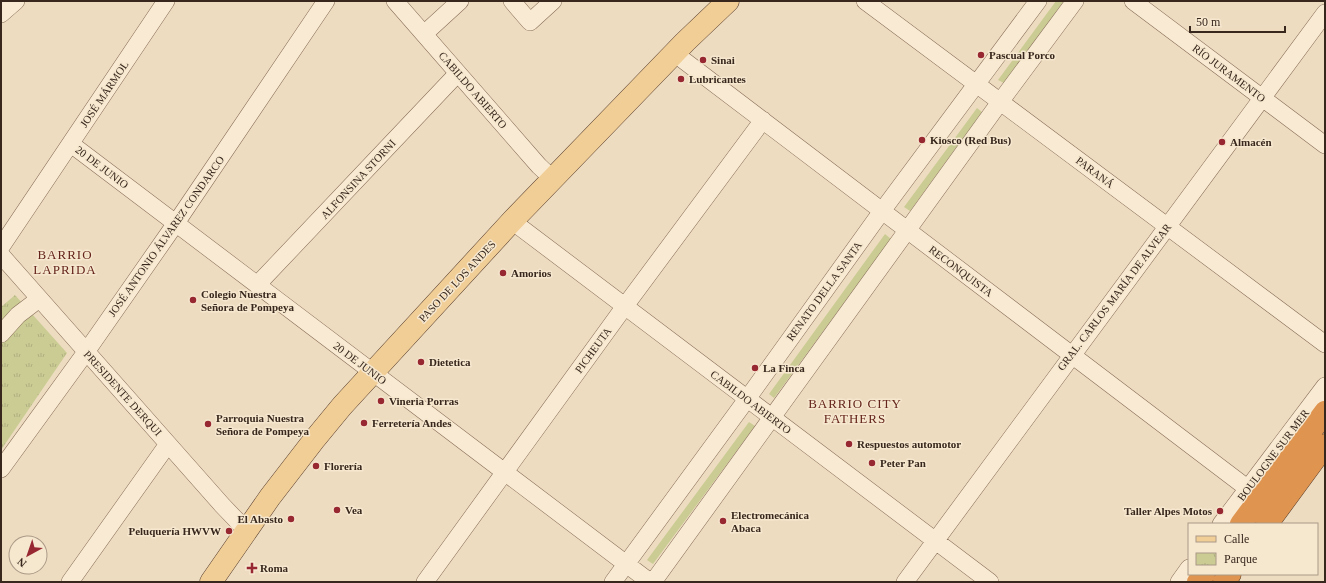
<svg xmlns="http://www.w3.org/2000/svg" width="1326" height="583" viewBox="0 0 1326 583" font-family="'Times New Roman',serif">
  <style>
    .grass { fill: #cacc94 }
    .park { fill: url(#park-tufts) }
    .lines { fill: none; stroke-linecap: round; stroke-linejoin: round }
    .minor-casing { stroke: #876d58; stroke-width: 18 }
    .major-casing { stroke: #553c2c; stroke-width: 23 }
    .highway-casing { stroke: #553c2c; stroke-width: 23 }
    .minor { stroke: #f9ead3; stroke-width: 17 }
    .major { stroke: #f2ce97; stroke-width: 22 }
    .highway { stroke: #df944f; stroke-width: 22 }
    .poi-dot { fill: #972731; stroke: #f6e7cf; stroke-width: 1.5 }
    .labels { text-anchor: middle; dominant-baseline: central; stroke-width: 3; stroke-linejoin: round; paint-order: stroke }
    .poi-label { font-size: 11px; font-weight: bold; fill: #37271c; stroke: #f6e7cf; text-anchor: start }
    .street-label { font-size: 11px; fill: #37271c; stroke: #f6e7cf }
    .quarter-label { font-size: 13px; letter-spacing: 1px; fill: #64241b; stroke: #f6e7cf }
  </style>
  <defs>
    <pattern id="park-tufts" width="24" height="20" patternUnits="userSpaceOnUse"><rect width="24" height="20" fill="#cacc94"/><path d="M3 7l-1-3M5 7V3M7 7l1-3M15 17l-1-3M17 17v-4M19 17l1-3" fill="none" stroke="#aeaf7f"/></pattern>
  </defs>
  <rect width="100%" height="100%" fill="#eedcc0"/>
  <path class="grass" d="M1056,1H1064L1004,83L998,80Z
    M977,108L982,112L910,211L904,207Z
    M885,234L891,239L774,398L769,394Z
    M749,422L755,426L653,564L647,560Z"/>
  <path class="park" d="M15,295L67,353L1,450V307Z"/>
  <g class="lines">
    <defs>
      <path id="minor" d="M395,1L539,166L553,179
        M512,1L530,22L553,1
        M865,1L1325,344
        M1133,1L1325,145
        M1,14L16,1
        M424,34L460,1
        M674,53L1247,488
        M71,144L650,582
        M512,221L990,582
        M1,247L166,1
        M1,255L222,505L246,530
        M257,285L458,73
        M1,334L18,315L39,299
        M1,469L86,352L176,223L326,1
        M1221,524L1325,386
        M70,582L168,444
        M425,582L625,306L763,120
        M613,582L747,399L882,211L1038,1
        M653,582L1000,102L1075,1
        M905,582L1325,13
        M1179,582L1189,568"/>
      <path id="major" d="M211,582L270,497L314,440L342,406L512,221L685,42L728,1"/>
      <path id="highway" d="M1241,524L1325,412
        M1267,524L1325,445
        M1198,582L1204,574
        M1224,582L1230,574"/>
    </defs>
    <use href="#minor" class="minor-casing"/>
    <use href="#major" class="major-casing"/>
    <use href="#highway" class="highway-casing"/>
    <use href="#minor" class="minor"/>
    <use href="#major" class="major"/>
    <use href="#highway" class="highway"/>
  </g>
  <g class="poi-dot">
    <circle cx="981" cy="55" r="4"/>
    <circle cx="703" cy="60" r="4"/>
    <circle cx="681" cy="79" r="4"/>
    <circle cx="922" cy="140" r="4"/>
    <circle cx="1222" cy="142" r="4"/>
    <circle cx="503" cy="273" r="4"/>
    <circle cx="193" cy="300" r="4"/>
    <circle cx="421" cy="362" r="4"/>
    <circle cx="755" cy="368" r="4"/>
    <circle cx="381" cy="401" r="4"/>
    <circle cx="364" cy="423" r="4"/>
    <circle cx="208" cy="424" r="4"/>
    <circle cx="849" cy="444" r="4"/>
    <circle cx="872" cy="463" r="4"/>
    <circle cx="316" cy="466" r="4"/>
    <circle cx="337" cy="510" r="4"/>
    <circle cx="1220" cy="511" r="4"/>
    <circle cx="291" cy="519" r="4"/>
    <circle cx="723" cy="521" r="4"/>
    <circle cx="229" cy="531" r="4"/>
    <path d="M250 562h4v4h4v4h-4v4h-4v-4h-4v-4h4z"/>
  </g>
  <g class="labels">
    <g class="poi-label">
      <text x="989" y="55">Pascual Porco</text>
      <text x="711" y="60">Sinai</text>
      <text x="689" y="79">Lubricantes</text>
      <text x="930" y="140">Kiosco (Red Bus)</text>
      <text x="1230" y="142">Almacén</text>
      <text x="511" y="273">Amorios</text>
      <text x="201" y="294">Colegio Nuestra<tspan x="201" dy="13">Señora de Pompeya</tspan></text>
      <text x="429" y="362">Dietetica</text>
      <text x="763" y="368">La Finca</text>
      <text x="389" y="401">Vineria Porras</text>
      <text x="216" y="418">Parroquia Nuestra<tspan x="216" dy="13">Señora de Pompeya</tspan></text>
      <text x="372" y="423">Ferretería Andes</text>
      <text x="857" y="444">Respuestos automotor</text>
      <text x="880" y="463">Peter Pan</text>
      <text x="324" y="466">Florería</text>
      <text x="345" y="510">Vea</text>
      <text x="1212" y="511" text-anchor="end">Taller Alpes Motos</text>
      <text x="731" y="515">Electromecánica<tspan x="731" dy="13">Abaca</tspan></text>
      <text x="283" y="519" text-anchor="end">El Abasto</text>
      <text x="221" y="531" text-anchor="end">Peluquería HWVW</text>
      <text x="260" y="568">Roma</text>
    </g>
    <g class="street-label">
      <text transform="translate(1229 73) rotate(37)">RÍO JURAMENTO</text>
      <text transform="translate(473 90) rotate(49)">CABILDO ABIERTO</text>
      <text transform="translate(104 94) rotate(-56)">JOSÉ MÁRMOL</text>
      <text transform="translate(102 167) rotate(37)">20 DE JUNIO</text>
      <text transform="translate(1095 172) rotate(37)">PARANÁ</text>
      <text transform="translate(358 179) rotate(-47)">ALFONSINA STORNI</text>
      <text transform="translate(166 236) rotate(-55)">JOSÉ ANTONIO ÁLVAREZ CONDARCO</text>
      <text transform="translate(961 271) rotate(37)">RECONQUISTA</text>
      <text transform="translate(457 281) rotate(-47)">PASO DE LOS ANDES</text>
      <text transform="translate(824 291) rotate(-54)">RENATO DELLA SANTA</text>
      <text transform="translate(1114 297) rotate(-53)">GRAL. CARLOS MARÍA DE ALVEAR</text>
      <text transform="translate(593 350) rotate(-54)">PICHEUTA</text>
      <text transform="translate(360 363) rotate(37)">20 DE JUNIO</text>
      <text transform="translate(123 393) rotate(48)">PRESIDENTE DERQUI</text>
      <text transform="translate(751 402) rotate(37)">CABILDO ABIERTO</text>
      <text transform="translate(1273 455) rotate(-53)">BOULOGNE SUR MER</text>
    </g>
    <g class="quarter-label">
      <text x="65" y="254">BARRIO<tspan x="65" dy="15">LAPRIDA</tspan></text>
      <text x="855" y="403">BARRIO CITY<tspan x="855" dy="15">FATHERS</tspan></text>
    </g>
  </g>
  <rect width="1326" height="583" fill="none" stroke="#37271c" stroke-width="4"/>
  <rect x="1188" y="523" width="130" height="52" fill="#f6e7cf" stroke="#aa9a87"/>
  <rect x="1196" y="536" width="20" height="6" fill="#f2ce97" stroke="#aa9a87"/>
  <text x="1224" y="543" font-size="12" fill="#37271c">Calle</text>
  <rect x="1196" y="553" width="20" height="12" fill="url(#park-tufts)" stroke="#aa9a87"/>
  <text x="1224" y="563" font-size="12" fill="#37271c">Parque</text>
  <g transform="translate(28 555) rotate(220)"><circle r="19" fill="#f6e7cf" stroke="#aa9a87"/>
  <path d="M0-3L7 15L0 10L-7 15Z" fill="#972731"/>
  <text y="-6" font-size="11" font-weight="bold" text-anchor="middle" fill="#37271c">N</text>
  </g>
  <path d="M1190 26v6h95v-6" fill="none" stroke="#37271c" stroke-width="2"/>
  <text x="1196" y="26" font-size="12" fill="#37271c" stroke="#f6e7cf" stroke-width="3" paint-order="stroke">50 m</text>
</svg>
